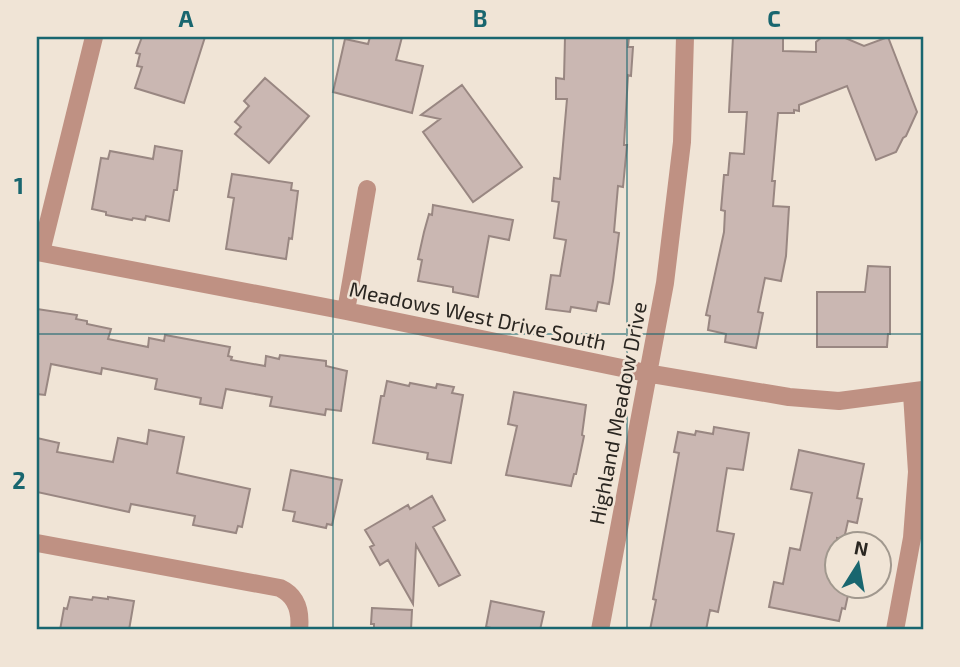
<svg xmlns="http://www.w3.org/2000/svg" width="960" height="667" viewBox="0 0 960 667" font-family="'Exo 2',sans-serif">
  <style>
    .building { fill: #cab7b2; stroke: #998782; stroke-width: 2 }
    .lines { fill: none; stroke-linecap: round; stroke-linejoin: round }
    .minor { stroke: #bf9183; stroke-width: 18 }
    .grid { fill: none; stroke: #19666f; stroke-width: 2; stroke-opacity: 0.55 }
    .labels { text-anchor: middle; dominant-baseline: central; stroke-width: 5; stroke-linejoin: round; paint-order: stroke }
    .street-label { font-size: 21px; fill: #2a2621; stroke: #f0e4d6 }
    .neatline { fill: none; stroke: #19666f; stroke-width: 2.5 }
    .grid-label { font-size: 23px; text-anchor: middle; font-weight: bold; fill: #19666f }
  </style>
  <rect width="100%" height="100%" fill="#f0e4d6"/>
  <path class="building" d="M142,37H205L184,103L135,88L142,67L137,66L140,54L136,53Z
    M370,37H402L396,60L423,66L412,113L333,92L345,39L368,44Z
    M565,37H629L628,47H633L631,76L628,75L624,145H627L623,187L618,186L614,232L619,233L613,281L609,304L598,302L596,311L571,307L570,312L546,309L551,275L560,276L566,240L554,238L559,202L552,201L554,178L560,179L567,99H556V78L564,79Z
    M733,37H783V51L816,52V42L822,37H843L864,46L888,37L917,112L906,136L903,138L896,152L876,160L847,86L799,105V111L794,110V113H778L772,181H775L773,206L789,207L786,256L781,281L765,278L758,312L763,313L756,348L725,342L726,334L708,330L710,316L706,315L724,232L725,211L721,210L724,175H728L730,153L744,154L747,112H729Z
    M265,78L309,116L269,163L235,134L241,127L235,122L249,106L244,101Z
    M462,85L522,167L473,202L423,132L440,119L421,115Z
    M155,146L182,151L177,190H174L169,221L146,216L145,220L133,218L132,220L106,215V212L92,209L101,158L108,159L110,151L153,159Z
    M232,174L292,183L291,190L298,191L292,239L289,238L286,259L226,249L234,198L228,197Z
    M433,205L513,220L509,240L489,236L478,297L453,292V287L418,281L422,260L418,259L424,232L429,214L432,215Z
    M868,266L890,267V334H888L887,347H817V292H865Z
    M37,309L77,315L76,319L87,321V324L111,329L108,339L148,347L149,338L164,341L165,335L230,347L228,356L232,357L231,360L265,366L266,356L279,359L280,355L326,361V366L347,371L341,411L326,409L325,415L270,406L272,397L226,389L222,408L200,404L201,398L155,389L157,379L102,368L101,374L51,364L45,395L37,394Z
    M387,381L409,386L410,383L436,388L437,384L454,387L452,393L463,395L451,463L427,459L428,453L373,443L381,396H384Z
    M514,392L586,405L582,435L584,436L576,474H574L571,486L506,475L517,426L508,424Z
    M714,427L749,433L743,470L727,468L717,531L734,534L718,612L710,610L706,630H650L656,600L653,599L679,453L674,452L678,432L695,435L696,431L713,434Z
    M149,430L184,437L177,473L250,489L242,527L238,526L236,533L193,525L195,516L131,504L129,512L37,492V438L59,443L57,452L113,462L118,438L147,444Z
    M799,450L864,464L857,498L862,499L857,523L848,521L844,539L837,538V586H850L845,609L842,608L839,621L769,607L774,582L783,584L790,548L800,550L812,493L791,489Z
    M291,470L342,480L332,525L327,524L326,528L293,521L295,512L283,510Z
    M432,496L445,520L433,527L460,575L439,586L416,545L413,604L388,560L380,565L370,547L374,545L365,530L408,505L410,509Z
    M70,597L92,600L93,597L108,599V597L134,601L129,630H60L64,608L67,609Z
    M491,601L544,612L540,630H492V628L486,627Z
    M372,608L412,610L411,630H374V624H371Z"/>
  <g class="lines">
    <path class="minor" d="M37,252L346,311L646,373L789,397L839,401L923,390
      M41,252L94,37
      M346,311L367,189
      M37,543L280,588C297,596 301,612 299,630
      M600,630L665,283L682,142L685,37
      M895,630L912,538L917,472L912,394"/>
  </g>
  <path class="grid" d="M333,37V630M627,37V630M37,334H923"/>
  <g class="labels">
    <g class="street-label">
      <text transform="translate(478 315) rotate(12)">Meadows West Drive South</text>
      <text transform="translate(617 413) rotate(-79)">Highland Meadow Drive</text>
    </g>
  </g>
  <rect width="960" height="667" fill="none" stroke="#f0e4d6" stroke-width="77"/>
  <g transform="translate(858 565) rotate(11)"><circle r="33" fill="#f0e4d6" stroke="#a1988e" stroke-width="2"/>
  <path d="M0-5L12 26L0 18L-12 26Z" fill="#19666f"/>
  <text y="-10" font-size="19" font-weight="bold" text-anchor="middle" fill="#2a2621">N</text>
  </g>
  <rect x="38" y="38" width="884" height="590" class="neatline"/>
  <g class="grid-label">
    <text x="186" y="27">A</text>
    <text x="480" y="27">B</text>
    <text x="774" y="27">C</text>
    <text x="19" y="194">1</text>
    <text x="19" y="489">2</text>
  </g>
</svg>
